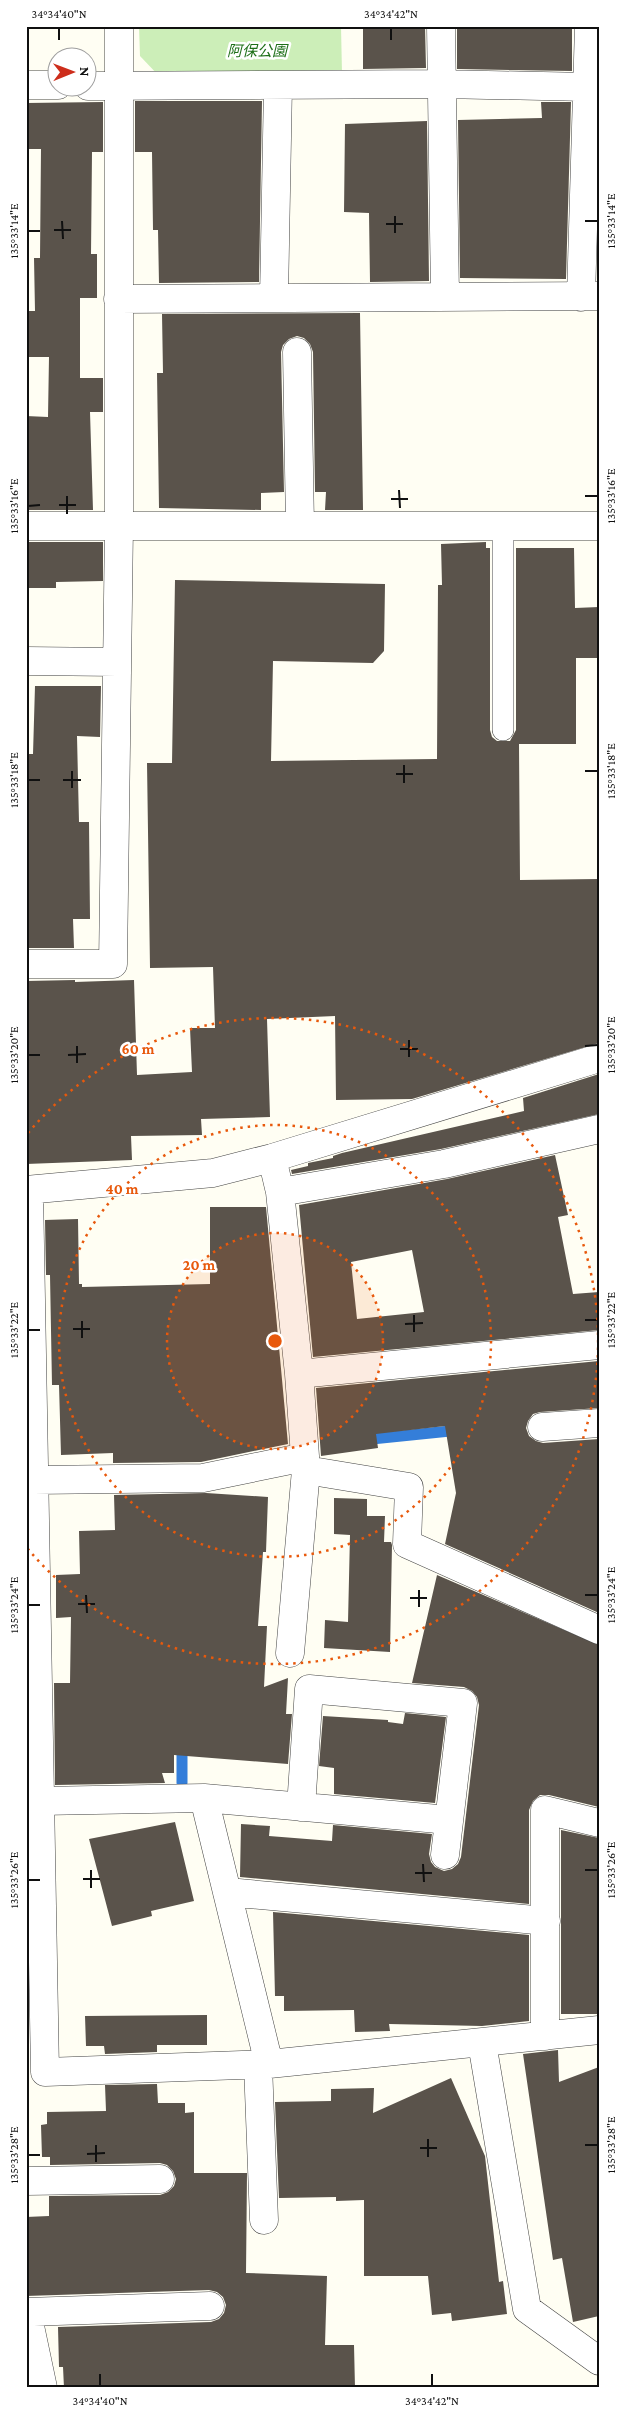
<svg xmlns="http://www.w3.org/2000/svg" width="625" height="2414" viewBox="0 0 625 2414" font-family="'Crimson Pro','Noto Sans JP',serif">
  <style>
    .green { fill: #cceeb8 }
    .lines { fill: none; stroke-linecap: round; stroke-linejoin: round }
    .stream { stroke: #347ed9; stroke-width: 11 }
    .building { fill: #5a534b; fill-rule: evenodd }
    .service-casing { stroke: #434343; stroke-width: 22 }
    .minor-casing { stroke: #434343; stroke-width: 29 }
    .service { stroke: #fff; stroke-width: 21 }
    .minor { stroke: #fff; stroke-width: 28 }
    .ticks { fill: none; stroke: #101010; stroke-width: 2 }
    .ring { fill: none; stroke: #e8590c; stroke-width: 2.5; stroke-dasharray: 2.5 5 }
    .labels { text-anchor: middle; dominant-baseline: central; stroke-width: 5; stroke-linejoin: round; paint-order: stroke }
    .park-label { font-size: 15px; font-style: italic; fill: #1e6f19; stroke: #fff }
    .centre { fill: #e8590c; stroke: #fff; stroke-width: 2.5 }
    .ring-label { font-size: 15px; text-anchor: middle; font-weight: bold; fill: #e8590c; stroke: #fff; stroke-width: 5; stroke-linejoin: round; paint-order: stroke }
    .neatline { fill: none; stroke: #101010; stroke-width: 2 }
    .ticks-label { font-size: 12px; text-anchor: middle; fill: #101010 }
  </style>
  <rect width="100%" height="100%" fill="#fffef3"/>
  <path class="green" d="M139,26H341L342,74L160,77L140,56Z"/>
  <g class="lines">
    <path class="stream" d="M362,1440L460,1430
      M182,1783V1740"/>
  </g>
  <path class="building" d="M363,26H425L426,68L363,69Z
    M457,26H572V71L457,69Z
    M135,101H262L259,282L159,283L158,230H153L152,152H135Z
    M103,102V152H92L91,254H97V298H80V378H103V412H90L93,510H26V416L48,417L49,357H26V311H35L34,258H40L41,149H26V103Z
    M541,102H571L566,279L460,278L458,120L542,118Z
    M427,121L429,281L370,282L369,213L344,212L345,124Z
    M360,313L363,510H325L326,492H315L313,352L310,344L304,338L297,336L289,339L283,345L281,352L284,492L261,493V510L159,508L157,373H163L162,314Z
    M26,542H103V581L56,582V588H26Z
    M486,542V548H490V730L492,737L497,741H510L516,730V548H574L575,608L599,607V658H576V744H519L520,880L599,879V1043L412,1099L336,1100L335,1016L267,1019L270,1117L201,1119L202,1135L131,1136L132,1160L26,1164V981L75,980V982L134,980L137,1075L192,1072L190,1028H215L213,967L150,968L147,763H172L175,580L385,584L384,651L373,663L273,661L271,761L437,759L438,585H442L441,544Z
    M35,686H101L100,737L77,736L79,822H89L90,919H73L74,948H29L26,754H33Z
    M599,1074V1114L441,1149L292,1174L291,1170L308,1166V1163L333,1158V1156L342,1153L524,1111L523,1098Z
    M555,1155L568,1215L558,1217L573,1294L599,1292V1330L313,1357L299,1205L447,1179ZM412,1250L424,1312L357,1319L351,1262Z
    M210,1207H266L288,1444L201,1462L113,1463V1453L61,1455L59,1385H52L50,1275H46L45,1220L78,1219L79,1284H82V1287L210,1284Z
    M599,1361V1408L540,1412L533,1414L528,1421L526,1428L529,1436L536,1441L543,1443L599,1439V1613L445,1544L456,1493L445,1426L376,1434L378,1448L321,1456L316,1388Z
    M206,1493L268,1497L266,1552H263L258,1626H267L264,1687L288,1678L286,1714H292L288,1764L174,1755V1773H162L165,1783L55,1785L54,1683H70L71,1617L56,1618V1575L80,1574L79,1531L115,1530L114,1495Z
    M334,1498L367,1499V1516H385L384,1542H391L392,1545L390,1652L324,1648L325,1620L348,1622L350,1535L334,1534Z
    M437,1575L599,1645V1807L549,1795H540L533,1801L529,1810V1904L240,1877L241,1824L270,1826L269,1836L332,1841L333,1825L432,1834L429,1854L431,1862L435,1867L444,1871L452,1869L458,1864L461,1857L479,1705L477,1697L472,1691L464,1687L412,1683Z
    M405,1713L446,1717L435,1803L334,1794V1768L319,1766L323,1716L388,1720V1722L403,1724Z
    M175,1822L194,1901L151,1911L152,1916L112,1926L89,1839Z
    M561,1830L599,1838V2014H561Z
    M273,1912L529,1935V2021L482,2026L389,2024L390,2031L355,2032L354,2010L284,2011V1996H275Z
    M207,2015V2045H157V2052L105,2054L104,2046H86L85,2016Z
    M558,2050L559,2082L599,2067V2316L573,2322L562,2258L553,2260L523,2054Z
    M451,2078L485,2156L499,2282L503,2281L507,2314L452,2321L451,2313L432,2315L428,2276H364V2200L336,2201V2197L279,2198L275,2102L331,2101V2089L374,2088L373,2113Z
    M157,2084L158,2103H185V2113L194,2112V2173H247L246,2273L327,2276L325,2345H354L355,2388H64L63,2367H59L58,2327L211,2322L219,2319L224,2313L226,2305L223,2297L217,2292L209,2290L26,2296V2217L49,2216V2196L160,2195L168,2192L174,2186L176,2179L173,2171L167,2165L160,2163L50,2165V2157H42L41,2125L47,2124V2112L106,2111L105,2085Z"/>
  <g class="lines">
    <defs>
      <path id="service" d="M503,730V526"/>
      <path id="minor" d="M441,26L445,296
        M26,85H58
        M88,86L442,84L588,87
        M581,297L589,26
        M274,298L278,85
        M118,299L599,296
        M297,352L300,526
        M26,526H599
        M26,661L117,662
        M26,964H113L119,526V26
        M272,1158L280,1192L299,1374L306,1470L290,1653
        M26,1190L213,1173L272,1158L599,1058
        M29,1190L45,2072L269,2064L599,2030
        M280,1192L444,1164L599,1129
        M299,1374L599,1345
        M542,1427L599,1423
        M306,1470L409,1487L407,1544L599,1630
        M34,1480L203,1478L305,1457
        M204,1798L269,2064
        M40,1801L204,1798L449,1820
        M301,1807L309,1689L463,1703L445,1855
        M227,1892L546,1921
        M545,2036V1810L599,1823
        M482,2043L527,2309L599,2361
        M258,2065L264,2220
        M26,2181L160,2179
        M26,2312L210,2306
        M27,2312L43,2388"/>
    </defs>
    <use href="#service" class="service-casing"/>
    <use href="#minor" class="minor-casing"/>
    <use href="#service" class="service"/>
    <use href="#minor" class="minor"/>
  </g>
  <path class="ticks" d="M59,28V40M391,28V40M395,216V233M62,221L63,239M585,221H598M386,224H403M54,230H71M28,231H40M399,490L400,508M67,496V514M585,496H598M391,499H408M59,505H76M28,506L40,505M404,765V783M72,771V788M585,771H598M396,774H413M28,780H40M63,780H81M409,1040V1057M77,1046V1063M585,1046L598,1045M400,1049H418M28,1055H40M68,1055L86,1054M414,1315V1332M585,1320H598M82,1321V1338M405,1324L423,1323M73,1329H90M28,1330H40M419,1590V1607M86,1595L87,1613M585,1595H598M410,1598H427M78,1604H95M28,1605H40M423,1864L424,1882M91,1870V1888M585,1870H598M415,1873H432M83,1879H100M28,1880H40M428,2139V2157M96,2145V2162M585,2145H598M420,2148H437M87,2154L105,2153M28,2155H40M100,2374V2386M432,2374V2386"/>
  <circle cx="275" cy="1341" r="108" fill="#e8590c" fill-opacity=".12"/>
  <g class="ring">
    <circle cx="275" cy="1341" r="108"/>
    <circle cx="275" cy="1341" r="216"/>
    <path d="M28 1133A323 323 0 1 1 28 1549"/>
  </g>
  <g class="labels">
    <g class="park-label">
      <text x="257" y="51">阿保公園</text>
    </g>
  </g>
  <circle cx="275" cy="1341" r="8" class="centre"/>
  <g class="ring-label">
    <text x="138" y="1054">60 m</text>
    <text x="122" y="1194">40 m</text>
    <text x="199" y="1270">20 m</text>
  </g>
  <rect width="625" height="2414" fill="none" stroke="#ffffff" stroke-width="55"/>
  <g transform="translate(72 72) rotate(89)"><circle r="24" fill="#ffffff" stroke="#9f9f9f"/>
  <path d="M0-4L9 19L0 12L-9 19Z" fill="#cd2d1b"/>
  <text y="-8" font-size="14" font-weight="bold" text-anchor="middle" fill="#101010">N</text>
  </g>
  <rect x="28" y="28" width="570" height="2358" class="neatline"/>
  <g class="ticks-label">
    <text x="59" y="18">34°34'40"N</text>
    <text x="391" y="18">34°34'42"N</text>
    <text transform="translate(611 221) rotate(-90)" y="4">135°33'14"E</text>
    <text transform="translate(14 231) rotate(-90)" y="4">135°33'14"E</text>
    <text transform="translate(611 496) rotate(-90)" y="4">135°33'16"E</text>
    <text transform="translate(14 506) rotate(-90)" y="4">135°33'16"E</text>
    <text transform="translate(611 771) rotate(-90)" y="4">135°33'18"E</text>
    <text transform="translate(14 780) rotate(-90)" y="4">135°33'18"E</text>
    <text transform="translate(611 1045) rotate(-90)" y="4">135°33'20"E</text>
    <text transform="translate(14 1055) rotate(-90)" y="4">135°33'20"E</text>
    <text transform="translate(611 1320) rotate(-90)" y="4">135°33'22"E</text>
    <text transform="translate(14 1330) rotate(-90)" y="4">135°33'22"E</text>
    <text transform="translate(611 1595) rotate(-90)" y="4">135°33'24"E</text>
    <text transform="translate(14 1605) rotate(-90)" y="4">135°33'24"E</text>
    <text transform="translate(611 1870) rotate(-90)" y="4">135°33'26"E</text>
    <text transform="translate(14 1880) rotate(-90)" y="4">135°33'26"E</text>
    <text transform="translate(611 2145) rotate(-90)" y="4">135°33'28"E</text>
    <text transform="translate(14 2155) rotate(-90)" y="4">135°33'28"E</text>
    <text x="100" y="2405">34°34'40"N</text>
    <text x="432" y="2405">34°34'42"N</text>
  </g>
</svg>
